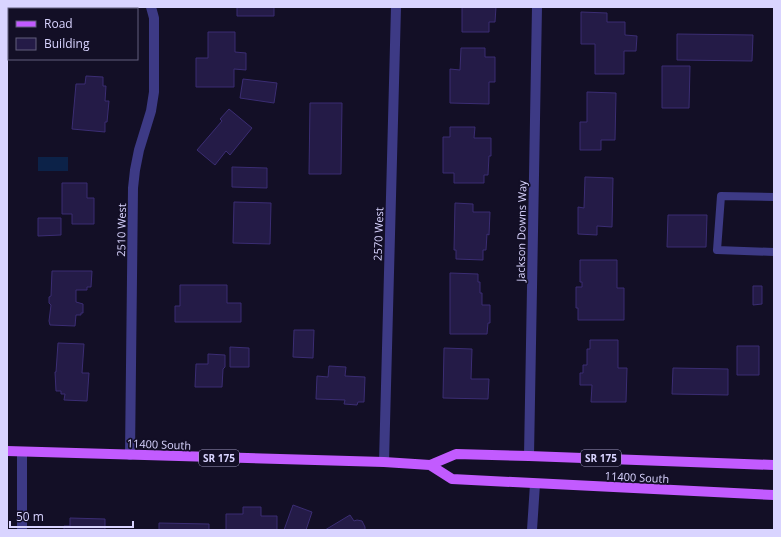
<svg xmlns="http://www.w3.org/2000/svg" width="781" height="537" viewBox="0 0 781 537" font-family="'Open Sans',sans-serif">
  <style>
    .water { fill: #0c2248 }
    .building { fill: #241b47; stroke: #3b2d73 }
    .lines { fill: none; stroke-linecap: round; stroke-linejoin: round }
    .service { stroke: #3d3a85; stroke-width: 8 }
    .minor { stroke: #3d3a85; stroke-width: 10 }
    .primary { stroke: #c25bff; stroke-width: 10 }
    .labels { text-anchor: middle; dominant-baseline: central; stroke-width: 3.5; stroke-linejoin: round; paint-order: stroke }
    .shield { fill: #130f26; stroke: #9e99be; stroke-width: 1 }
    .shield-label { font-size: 10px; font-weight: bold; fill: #d9d4ff }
    .street-label { font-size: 11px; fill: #d9d4ff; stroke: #130f26 }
  </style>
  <rect width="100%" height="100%" fill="#130f26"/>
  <path class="water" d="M38,157H68V171H38Z"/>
  <path class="building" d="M64,7H87L88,9H65Z
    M237,7H274V16H237Z
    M462,7H496L495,22H489V32H462Z
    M581,12L607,13V22H625V35L637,36L636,51H624V74H595V44H581Z
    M208,32H235V52L246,53V70L234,69V87H196V58H208Z
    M677,34L753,35L752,61L677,60Z
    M461,48H485V57H495V82H489V104L450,103V69L460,70Z
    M662,66H690L689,108H662Z
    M86,76L103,77V86H106L105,101H109L107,122H105V132L72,129L76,84H85Z
    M243,79L277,83L274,103L240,98Z
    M587,92L616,93L615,140H601V150H580V122H587Z
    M310,103H342L341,174H309Z
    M229,109L252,128L230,155L226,151L215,165L197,150L222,121L220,119Z
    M450,127H475L474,138H491V156H489L488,175H484V183H454V173H443V137H450Z
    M232,167L267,168V188L232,187Z
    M585,177L613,178L612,227L597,226V235L578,234V207L584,208Z
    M62,183H87V198H94V224H72V214H62Z
    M234,202L271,203L270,244L233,243Z
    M455,203L473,204V212H490L489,235L487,234L486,250H483V260L456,259V250H454Z
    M668,215H707L706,247H667Z
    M38,218H61V235L38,236Z
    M580,260H617V288H624V320H578V308H576V287H582V282H580Z
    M52,271H92L91,287H87V290H76V302L83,304V313H81V315H76L75,326L50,325L49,321L51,305L49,303V297L51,296Z
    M450,273L478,274V282H480V293H482V305H490V323H488L487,334H450Z
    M180,285H227V303H241V322H175V306H180Z
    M753,286H762V304L753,305Z
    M294,330H314L313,358L293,357Z
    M590,340H618V368H627L626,402H591L592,385H580V373H583V365H587V349H590Z
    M58,343L84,344L82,373H89L87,401L64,400L65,394H61V391H56L55,372H56Z
    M737,346H759V375H737Z
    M230,347L249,348V367H230Z
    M444,348L472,349L471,379H489L488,399L443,398Z
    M208,354L225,355V367L223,369L222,387H195L196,364H208Z
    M329,366L346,367L345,376L365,377L364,402H358L357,405L344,404L345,400L316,399L317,376L328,377Z
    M673,368L728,369V395L672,394Z
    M293,505L312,512L306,530H284Z
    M243,507H261V516H277V530H226V514H243Z
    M350,515L354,521L357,520L362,521L365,527V530H325Z
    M70,518L105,519V530H64V526H70Z
    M159,523L209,524V530H159Z"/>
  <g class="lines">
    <path class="service" d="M774,197L721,196L717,250L774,252"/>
    <path class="minor" d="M130,455L133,188L135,170L139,150L151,111L154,92V18L151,7
      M529,456L537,7
      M384,462L396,7
      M22,530V452
      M532,530L535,484"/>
    <path class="primary" d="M7,451L384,462L430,465L456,454L529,456L774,465
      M430,465L452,479L774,495"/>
  </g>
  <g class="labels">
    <g class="shield">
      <rect x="199" y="450" width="40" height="16" rx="3"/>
      <rect x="581" y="450" width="40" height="16" rx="3"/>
    </g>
    <g class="shield-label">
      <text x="219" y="458">SR 175</text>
      <text x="601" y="458">SR 175</text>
    </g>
    <g class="street-label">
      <text transform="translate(121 230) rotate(-89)">2510 West</text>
      <text transform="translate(521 231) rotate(-89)">Jackson Downs Way</text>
      <text transform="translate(378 234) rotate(-88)">2570 West</text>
      <text transform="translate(159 444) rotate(2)">11400 South</text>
      <text transform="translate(637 477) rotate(3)">11400 South</text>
    </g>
  </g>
  <rect width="781" height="537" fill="none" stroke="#d9d4ff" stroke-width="16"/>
  <rect x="8" y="8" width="130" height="52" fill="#130f26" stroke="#625e7d"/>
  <rect x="16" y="21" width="20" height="6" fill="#c25bff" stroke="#625e7d"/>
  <text x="44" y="28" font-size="12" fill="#d9d4ff">Road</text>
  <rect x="16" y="38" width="20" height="12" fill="#241b47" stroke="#625e7d"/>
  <text x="44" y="48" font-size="12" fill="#d9d4ff">Building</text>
  <path d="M10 521v6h123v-6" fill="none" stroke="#d9d4ff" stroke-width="2"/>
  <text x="16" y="521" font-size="12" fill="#d9d4ff" stroke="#130f26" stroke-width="3" paint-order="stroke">50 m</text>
</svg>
